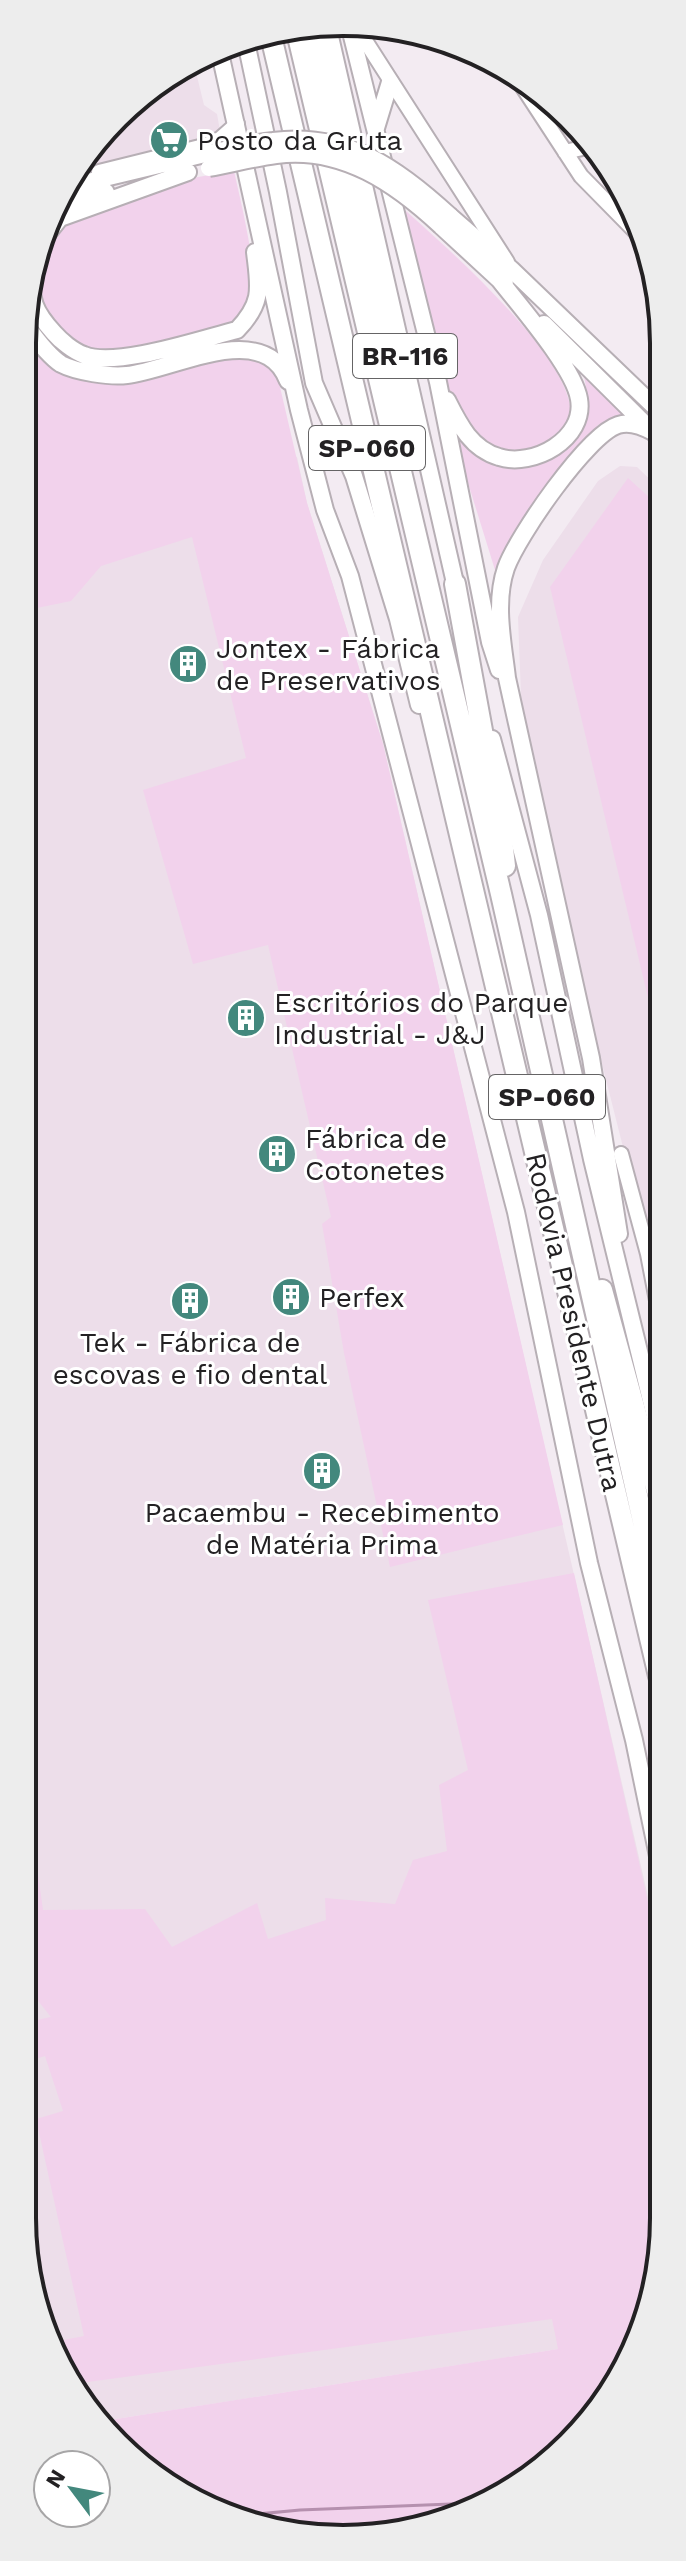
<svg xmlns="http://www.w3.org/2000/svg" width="686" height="2561" viewBox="0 0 686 2561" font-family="'Work Sans',sans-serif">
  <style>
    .built { fill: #eddeea }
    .green { fill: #f2d2ec }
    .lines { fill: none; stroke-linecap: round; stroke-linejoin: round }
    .stream { stroke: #b590ae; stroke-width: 3 }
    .minor-casing { stroke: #b7afb5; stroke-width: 18 }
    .major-casing { stroke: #b7afb5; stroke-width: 20 }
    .highway-casing { stroke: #b7afb5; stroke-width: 24 }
    .minor { stroke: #fff; stroke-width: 14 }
    .major { stroke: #fff; stroke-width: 16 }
    .highway { stroke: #fff; stroke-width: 20 }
    .major-bridge-casing { stroke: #b7afb5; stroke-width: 20; stroke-linecap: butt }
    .major-bridge { stroke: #fff; stroke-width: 16 }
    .labels { text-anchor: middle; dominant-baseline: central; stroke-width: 6; stroke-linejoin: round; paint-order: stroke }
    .shield { fill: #fff; stroke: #656465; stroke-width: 2 }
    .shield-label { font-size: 26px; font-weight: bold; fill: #232123 }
    .poi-label { font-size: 28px; fill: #232123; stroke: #fff; text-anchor: start }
    .street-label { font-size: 28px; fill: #232123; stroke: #fff }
    .rim { fill: none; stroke: #232123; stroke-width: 4 }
  </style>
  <rect width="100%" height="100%" fill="#f3ebf2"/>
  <path class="built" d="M194,64L204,105L217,114L220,131L199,144L75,168L164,76Z
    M28,338L58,369L297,457L307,503L383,744L655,1927L658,1946V2280L635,2337L97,2422L46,2340L22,2218Z
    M620,466L637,467L661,490L660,1294L559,893L522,722L518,617L543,560L598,481Z"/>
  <path class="green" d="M234,171C240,198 257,267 253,292C250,306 244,315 234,325L118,353L87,350L64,335L42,312L36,292L38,266L48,241L63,223L192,178Z
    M397,203C443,244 560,346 570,405C578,449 507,463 478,439C464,426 454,404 447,387Z
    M28,338L91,381L232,357L260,361L277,374L307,503L383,744L563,1525L390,1567L344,1353L322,1224L331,1217L268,945L193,964L143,790L246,758L192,537L101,566L71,601L27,610Z
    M583,367L630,414L598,425L495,570L451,428C486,465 529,485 568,441C574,434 586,420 588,410C589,397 584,380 583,367Z
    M628,478L661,508L660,1048L550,587Z
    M574,1573L658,1947V2280L610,2396L538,2473L427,2528L322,2538L201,2506L102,2430L97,2422L558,2349L552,2319L73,2384L48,2343L84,2336L36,2119L63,2111L45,2056L22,2063L23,2023L51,2017L23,1982V1781H25L43,1910L145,1909L172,1947L257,1903L268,1939L326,1920L325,1898L395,1904L413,1860L447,1851L439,1785L468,1770L428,1600Z"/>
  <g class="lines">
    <path class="stream" d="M237,2516L300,2510L476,2503"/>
    <defs>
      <path id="minor" d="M357,28L507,262
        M517,78L581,176L642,238
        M565,152L591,146
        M99,172L204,146L220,139L237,124
        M621,1154L648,1254L660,1316"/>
      <path id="major" d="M328,28L458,596
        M350,28L438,382L490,642L499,670
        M246,42L278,192L314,383L354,476L398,619L419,705
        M220,53L299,410L325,510L350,576L516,1212L589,1563L634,1740L659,1861
        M376,128L390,82
        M67,187L205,154
        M60,203L106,192
        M450,216L511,269L661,413
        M441,226L505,285
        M48,233L60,218L188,172
        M32,271C30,300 34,311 54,333C61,341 73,351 84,355C116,368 201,339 237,330C264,302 259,287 255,252
        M544,324L661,440
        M28,328C36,339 49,356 61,364C76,372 110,377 127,375C173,370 264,318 288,381
        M447,400C459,424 471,449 499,457C533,468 586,439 579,399C574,368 519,305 498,278
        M492,739L539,915L592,1159L659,1433
        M619,1234L591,1058L507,678C503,643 494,603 506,568C517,537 587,435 618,425C630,421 642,426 653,432"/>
      <path id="highway" d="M296,28L501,894L659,1592
        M311,28L403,413L404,441
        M270,32L659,1676
        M455,584L502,839L505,866
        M602,1290L659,1498"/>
    </defs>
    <use href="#minor" class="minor-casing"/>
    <use href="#major" class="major-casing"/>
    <use href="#highway" class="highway-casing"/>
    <use href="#minor" class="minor"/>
    <use href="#major" class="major"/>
    <use href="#highway" class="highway"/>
    <defs>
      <path id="major-bridge" d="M205,154C228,150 250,143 273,141C347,131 399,169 450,216
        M209,168C231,164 254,158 276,155C342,146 396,184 441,226"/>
    </defs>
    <use href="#major-bridge" class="major-bridge-casing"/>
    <use href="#major-bridge" class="major-bridge"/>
  </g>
  <defs>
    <symbol id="supermarket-disc" viewBox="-11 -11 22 22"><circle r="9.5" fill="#43887d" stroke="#fff"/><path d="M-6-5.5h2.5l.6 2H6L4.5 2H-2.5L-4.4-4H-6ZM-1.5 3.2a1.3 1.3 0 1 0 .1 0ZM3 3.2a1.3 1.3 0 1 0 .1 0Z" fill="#fff"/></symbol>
    <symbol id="building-disc" viewBox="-11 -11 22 22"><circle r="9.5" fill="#43887d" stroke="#fff"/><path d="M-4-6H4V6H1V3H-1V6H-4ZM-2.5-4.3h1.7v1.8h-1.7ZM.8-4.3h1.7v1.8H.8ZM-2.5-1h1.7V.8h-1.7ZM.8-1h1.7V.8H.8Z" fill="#fff"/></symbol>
  </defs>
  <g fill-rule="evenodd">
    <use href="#supermarket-disc" x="147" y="118" width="44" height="44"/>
    <use href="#building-disc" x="166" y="642" width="44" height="44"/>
    <use href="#building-disc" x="224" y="996" width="44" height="44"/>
    <use href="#building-disc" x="255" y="1132" width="44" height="44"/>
    <use href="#building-disc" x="269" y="1275" width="44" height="44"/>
    <use href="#building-disc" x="168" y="1279" width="44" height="44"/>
    <use href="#building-disc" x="300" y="1449" width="44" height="44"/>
  </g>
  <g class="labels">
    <g class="shield">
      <rect x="353" y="334" width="104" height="44" rx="6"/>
      <rect x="309" y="426" width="116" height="44" rx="6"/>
      <rect x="489" y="1075" width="116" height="44" rx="6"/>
    </g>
    <g class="shield-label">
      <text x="405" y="356">BR-116</text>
      <text x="367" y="448">SP-060</text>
      <text x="547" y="1097">SP-060</text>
    </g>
    <g class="poi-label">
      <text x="197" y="140">Posto da Gruta</text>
      <text x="216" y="648">Jontex - Fábrica<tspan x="216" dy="32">de Preservativos</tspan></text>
      <text x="274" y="1002">Escritórios do Parque<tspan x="274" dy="32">Industrial - J&amp;J</tspan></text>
      <text x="305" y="1138">Fábrica de<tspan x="305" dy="32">Cotonetes</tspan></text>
      <text x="319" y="1297">Perfex</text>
      <text x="190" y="1342" text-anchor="middle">Tek - Fábrica de<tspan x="190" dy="32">escovas e fio dental</tspan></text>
      <text x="322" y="1512" text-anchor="middle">Pacaembu - Recebimento<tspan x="322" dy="32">de Matéria Prima</tspan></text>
    </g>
    <g class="street-label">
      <text transform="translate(574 1322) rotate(77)">Rodovia Presidente Dutra</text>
    </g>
  </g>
  <path d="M0 0H686V2561H0ZM343 36H343A307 307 0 0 1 650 343V2218A307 307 0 0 1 343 2525H343A307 307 0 0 1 36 2218V343A307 307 0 0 1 343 36Z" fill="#ededed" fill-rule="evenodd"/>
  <path class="rim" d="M343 36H343A307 307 0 0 1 650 343V2218A307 307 0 0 1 343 2525H343A307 307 0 0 1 36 2218V343A307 307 0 0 1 343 36Z"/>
  <g transform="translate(72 2489) rotate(302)"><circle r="38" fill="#ffffff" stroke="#a7a6a7" stroke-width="2"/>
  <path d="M0-6L14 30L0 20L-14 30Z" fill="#43887d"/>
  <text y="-12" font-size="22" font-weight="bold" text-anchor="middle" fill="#232123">N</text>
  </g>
</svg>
